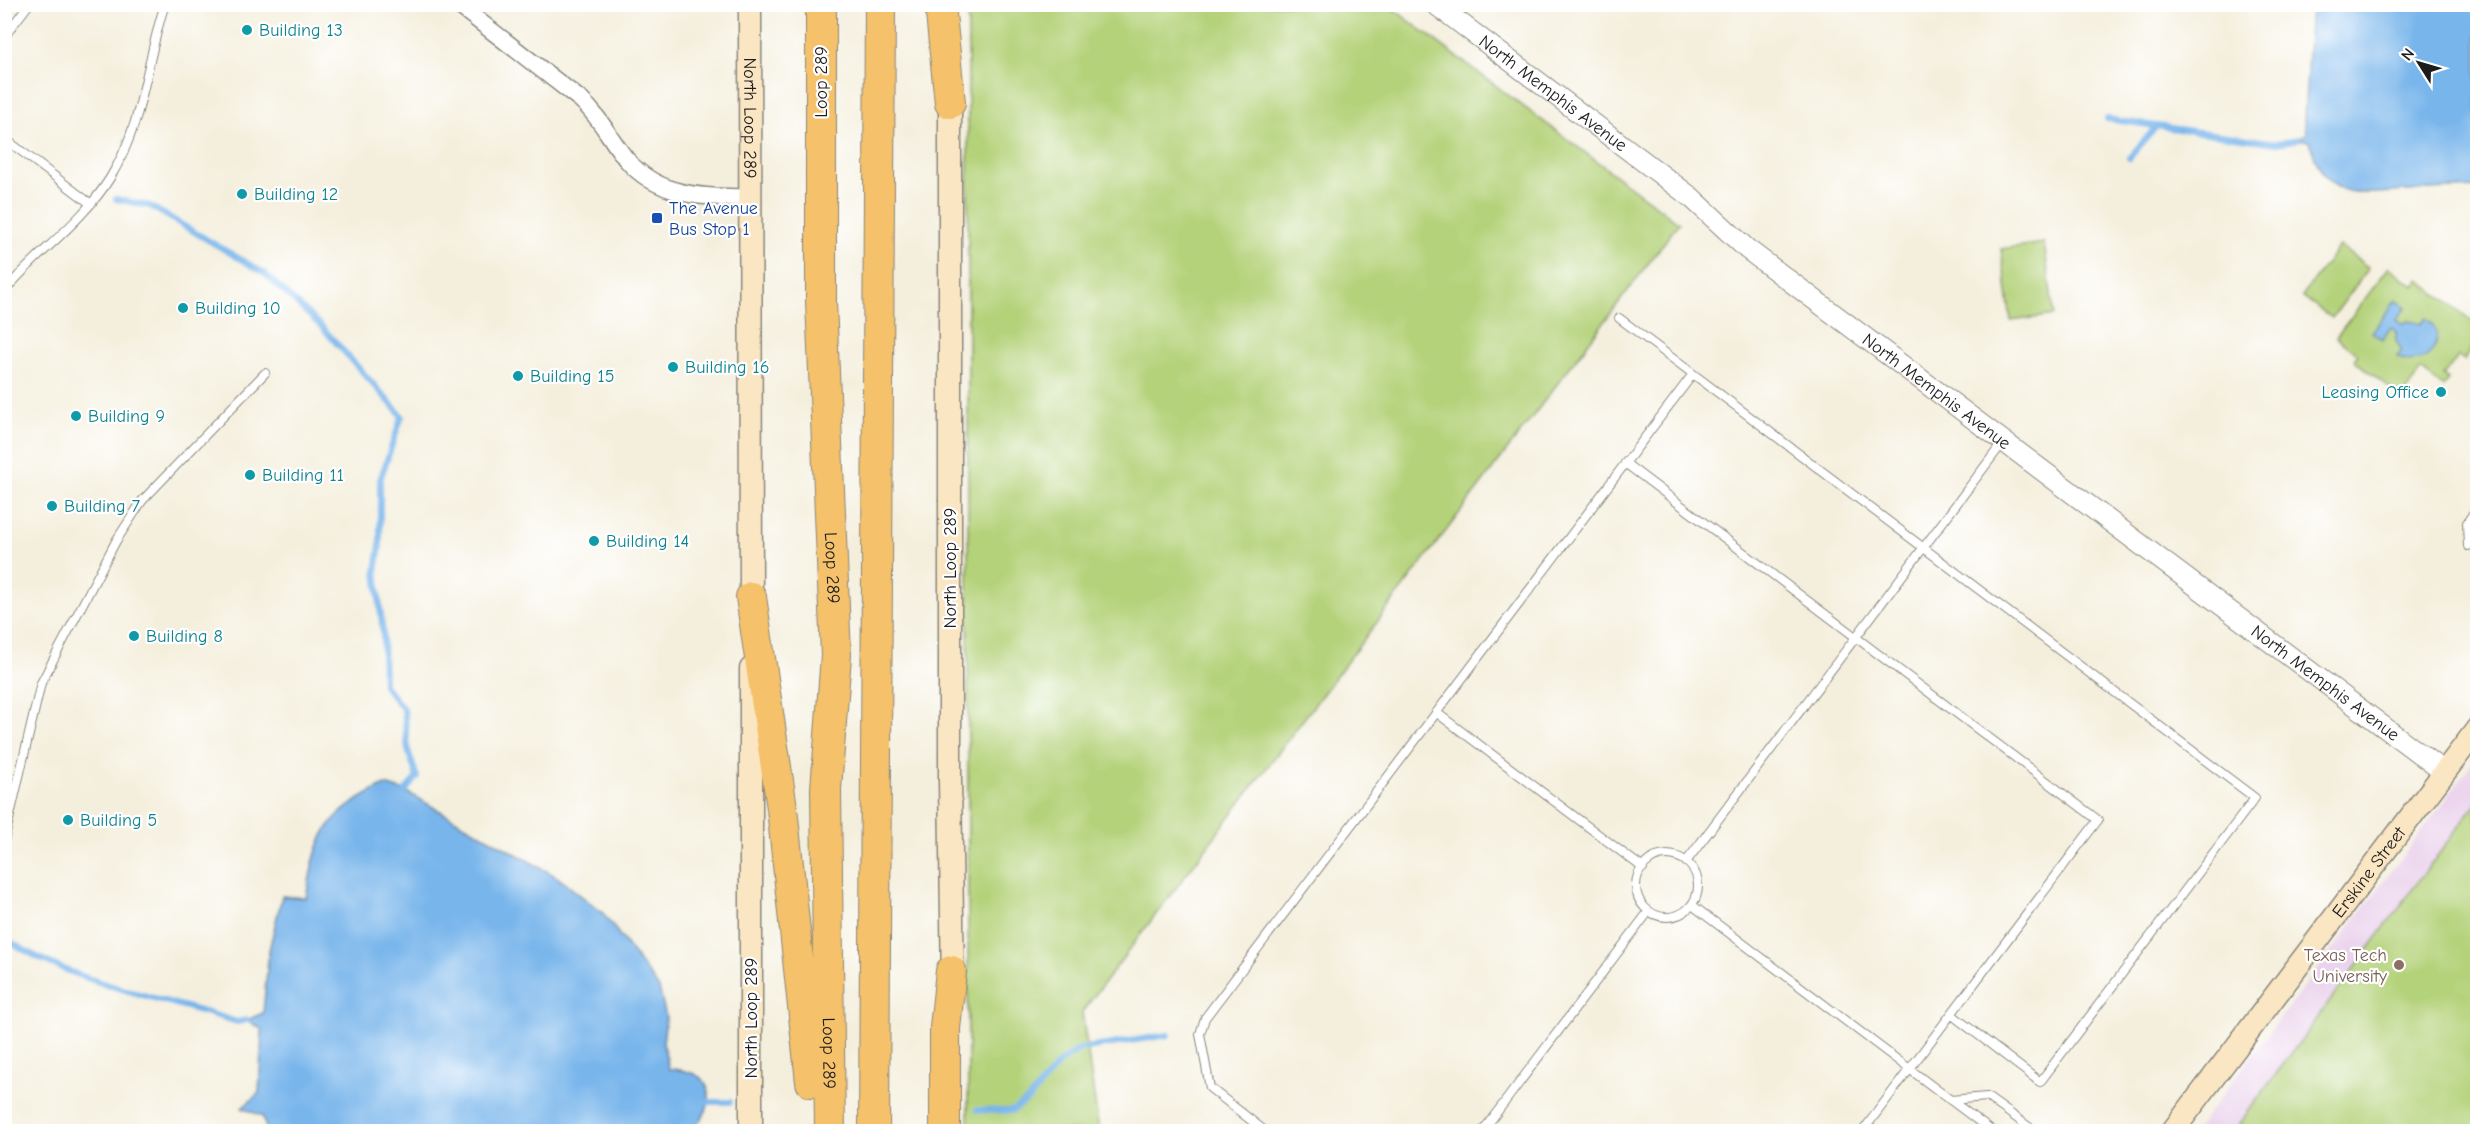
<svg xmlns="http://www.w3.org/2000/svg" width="2482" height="1136" viewBox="0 0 2482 1136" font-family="'Comic Neue',sans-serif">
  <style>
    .built { fill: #ead1ec }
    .green { fill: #b4d279; stroke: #68774a; stroke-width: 1.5 }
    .water { fill: #78b5eb; stroke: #4a6884; stroke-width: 1.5 }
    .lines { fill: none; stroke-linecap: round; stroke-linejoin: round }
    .stream { stroke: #78b5eb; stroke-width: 6 }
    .service-casing { stroke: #88867c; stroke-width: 10 }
    .minor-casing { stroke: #88867c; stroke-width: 19 }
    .tertiary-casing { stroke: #88867c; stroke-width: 22 }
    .secondary-casing { stroke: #88867c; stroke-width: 25 }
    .motorway-casing { stroke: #88867c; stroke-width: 32 }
    .service { stroke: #fff; stroke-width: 8 }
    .minor { stroke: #fff; stroke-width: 16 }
    .tertiary { stroke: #fff; stroke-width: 20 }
    .secondary { stroke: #fbe6c4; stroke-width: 22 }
    .motorway { stroke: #f5c16b; stroke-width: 30 }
    .culture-dot { fill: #0f9aa8; stroke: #fff; stroke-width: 2 }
    .transit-dot { fill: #1a4fb4; stroke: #fff; stroke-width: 2 }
    .education-dot { fill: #8d6e63; stroke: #fff; stroke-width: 2 }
    .labels { text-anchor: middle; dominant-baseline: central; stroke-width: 4.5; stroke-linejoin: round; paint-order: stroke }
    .culture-label { font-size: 18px; fill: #0d838f; stroke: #fff; text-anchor: start }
    .street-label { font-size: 18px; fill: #1c1c1c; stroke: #fff }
    .transit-label { font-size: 18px; fill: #164399; stroke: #fff; text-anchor: start }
    .education-label { font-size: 18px; fill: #785e54; stroke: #fff; text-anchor: end }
  </style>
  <rect width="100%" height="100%" fill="#fff"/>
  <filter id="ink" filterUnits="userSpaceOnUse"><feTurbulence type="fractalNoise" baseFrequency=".0167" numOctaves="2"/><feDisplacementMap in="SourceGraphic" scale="12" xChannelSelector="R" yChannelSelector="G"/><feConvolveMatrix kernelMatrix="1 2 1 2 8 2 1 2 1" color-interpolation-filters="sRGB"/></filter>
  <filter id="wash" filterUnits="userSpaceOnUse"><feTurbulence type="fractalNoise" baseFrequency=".008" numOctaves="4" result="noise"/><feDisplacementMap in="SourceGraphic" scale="24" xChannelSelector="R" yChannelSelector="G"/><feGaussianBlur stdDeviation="1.35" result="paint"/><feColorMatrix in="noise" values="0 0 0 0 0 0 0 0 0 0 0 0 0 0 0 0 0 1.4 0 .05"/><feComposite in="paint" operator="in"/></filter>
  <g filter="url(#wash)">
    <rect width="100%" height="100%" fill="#f4efdd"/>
    <path class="built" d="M2477,756V1131L2194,1132L2446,799Z"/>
    <path class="green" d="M968,5H1388L1679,223L1082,1012L1099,1131H968Z
      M2044,243L2054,315L2011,321L2001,249Z
      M2339,246L2369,268L2332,318L2302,296Z
      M2389,267L2414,286L2419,280L2477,325V341L2464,360L2458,356L2443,376L2448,380L2443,387L2421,370L2401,397L2354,360L2358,354L2336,337Z
      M2477,802V1131H2234Z"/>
    <path class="water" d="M2311,5H2477V188C2454,189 2431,190 2407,191C2357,195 2323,201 2310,141L2298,139L2306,133L2304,119Z
      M2396,300L2406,307L2396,320L2401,324L2409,321L2421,324L2426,318C2452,338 2427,372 2397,357L2402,350L2396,341V331L2391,327L2382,340L2372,332Z
      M385,785L405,791L557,877L603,913L659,988L666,1017L663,1043L669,1069C698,1070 719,1082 704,1115C702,1121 693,1127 688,1131H267L262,1116L242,1108L259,1093L262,1030L247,1020L263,1013L269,950L282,896L306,898C317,835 324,815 385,785Z"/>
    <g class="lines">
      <path class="stream" d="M2107,119L2277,143L2298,139
        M2129,158L2157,126
        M116,199L150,206L264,273L321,326L402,416L380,480V545L376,571L383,634L384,685L404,710L408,750L417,777L405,791
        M4,938C75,985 158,996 237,1022L247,1020
        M707,1102H730
        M977,1110L1012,1111L1029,1099L1060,1062L1080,1049L1168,1035"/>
    </g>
  </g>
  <g filter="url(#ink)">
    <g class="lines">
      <defs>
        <path id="service" d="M4,37L29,4
          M4,138L91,204
          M4,292C37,252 82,223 110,178C144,123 145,64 165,4
          M1619,318L2255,798L2040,1082L1951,1014
          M1625,463L2098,820L1862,1132
          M2468,546L2467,523L2478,506
          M1437,713L1643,868
          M4,841L41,683L116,541L142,501L265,373
          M1636 886a31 31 0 1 1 62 0a31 31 0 1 1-62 0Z
          M1686,862L2004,441
          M1692,905L1993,1132
          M1950,1100L1987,1097L2036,1132
          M1266,1132L1210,1088L1200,1034L1205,1018L1693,374
          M1482,1132L1649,911"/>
        <path id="minor" d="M457,4L581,100C600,117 610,139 626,159C658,197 704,198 750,197"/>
        <g id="tertiary">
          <path id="s1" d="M1435,4L1692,198L1747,249L2444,772"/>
        </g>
        <g id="secondary">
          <path id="s2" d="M750,4L751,612"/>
          <path d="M950,86V780L953,986"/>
          <path d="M751,669V1132"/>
          <path id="s3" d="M2172,1132L2478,728"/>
        </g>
        <g id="motorway">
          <path id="s4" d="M821,4V301L836,655L826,789L830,1132"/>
          <path d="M940,4L950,103"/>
          <path d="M751,597L782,808L811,1082"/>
          <path d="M874,1132L880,4"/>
          <path d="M945,1132V1028L951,971"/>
        </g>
      </defs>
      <use href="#service" class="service-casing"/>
      <use href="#minor" class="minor-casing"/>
      <use href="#tertiary" class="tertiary-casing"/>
      <use href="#secondary" class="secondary-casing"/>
      <use href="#motorway" class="motorway-casing"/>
      <use href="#service" class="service"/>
      <use href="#minor" class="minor"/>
      <use href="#tertiary" class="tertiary"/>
      <use href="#secondary" class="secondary"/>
      <use href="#motorway" class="motorway"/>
    </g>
  </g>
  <g class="culture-dot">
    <circle cx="247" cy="30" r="6"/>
    <circle cx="242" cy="194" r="6"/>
    <circle cx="183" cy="308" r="6"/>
    <circle cx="673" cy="367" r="6"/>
    <circle cx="518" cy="376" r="6"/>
    <circle cx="2441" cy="392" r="6"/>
    <circle cx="76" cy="416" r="6"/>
    <circle cx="250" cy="475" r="6"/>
    <circle cx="52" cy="506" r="6"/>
    <circle cx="594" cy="541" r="6"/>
    <circle cx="134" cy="636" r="6"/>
    <circle cx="68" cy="820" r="6"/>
  </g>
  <rect class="transit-dot" x="651" y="212" width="12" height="12" rx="3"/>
  <circle class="education-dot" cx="2399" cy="965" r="6"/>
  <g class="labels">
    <g class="culture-label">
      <text x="259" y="30">Building 13</text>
      <text x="254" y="194">Building 12</text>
      <text x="195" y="308">Building 10</text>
      <text x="685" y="367">Building 16</text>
      <text x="530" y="376">Building 15</text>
      <text x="2429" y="392" text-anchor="end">Leasing Office</text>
      <text x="88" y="416">Building 9</text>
      <text x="262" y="475">Building 11</text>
      <text x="64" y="506">Building 7</text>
      <text x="606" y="541">Building 14</text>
      <text x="146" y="636">Building 8</text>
      <text x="80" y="820">Building 5</text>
    </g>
    <g class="street-label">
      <text transform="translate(821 82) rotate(-90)">Loop 289</text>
      <text stroke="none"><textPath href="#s1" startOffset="148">North Memphis Avenue</textPath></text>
      <text stroke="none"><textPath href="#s2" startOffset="114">North Loop 289</textPath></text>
      <text stroke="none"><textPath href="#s1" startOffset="634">North Memphis Avenue</textPath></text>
      <text stroke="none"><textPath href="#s4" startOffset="564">Loop 289</textPath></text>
      <text transform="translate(950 568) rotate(-90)">North Loop 289</text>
      <text stroke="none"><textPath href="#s1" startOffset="1120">North Memphis Avenue</textPath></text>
      <text stroke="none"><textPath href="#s3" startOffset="326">Erskine Street</textPath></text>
      <text transform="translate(751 1018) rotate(-90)">North Loop 289</text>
      <text stroke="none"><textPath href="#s4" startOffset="1050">Loop 289</textPath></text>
    </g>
    <g class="transit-label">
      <text x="669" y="208">The Avenue<tspan x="669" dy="21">Bus Stop 1</tspan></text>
    </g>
    <g class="education-label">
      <text x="2387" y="955">Texas Tech<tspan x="2387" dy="21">University</tspan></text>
    </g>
  </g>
  <rect width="2482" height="1136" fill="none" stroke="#fff" stroke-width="24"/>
  <g transform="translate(2419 63) rotate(307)" stroke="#ffffff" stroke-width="4.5" paint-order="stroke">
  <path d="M0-4.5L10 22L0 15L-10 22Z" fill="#1c1c1c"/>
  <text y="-9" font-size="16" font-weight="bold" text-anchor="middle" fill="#1c1c1c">N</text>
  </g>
</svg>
